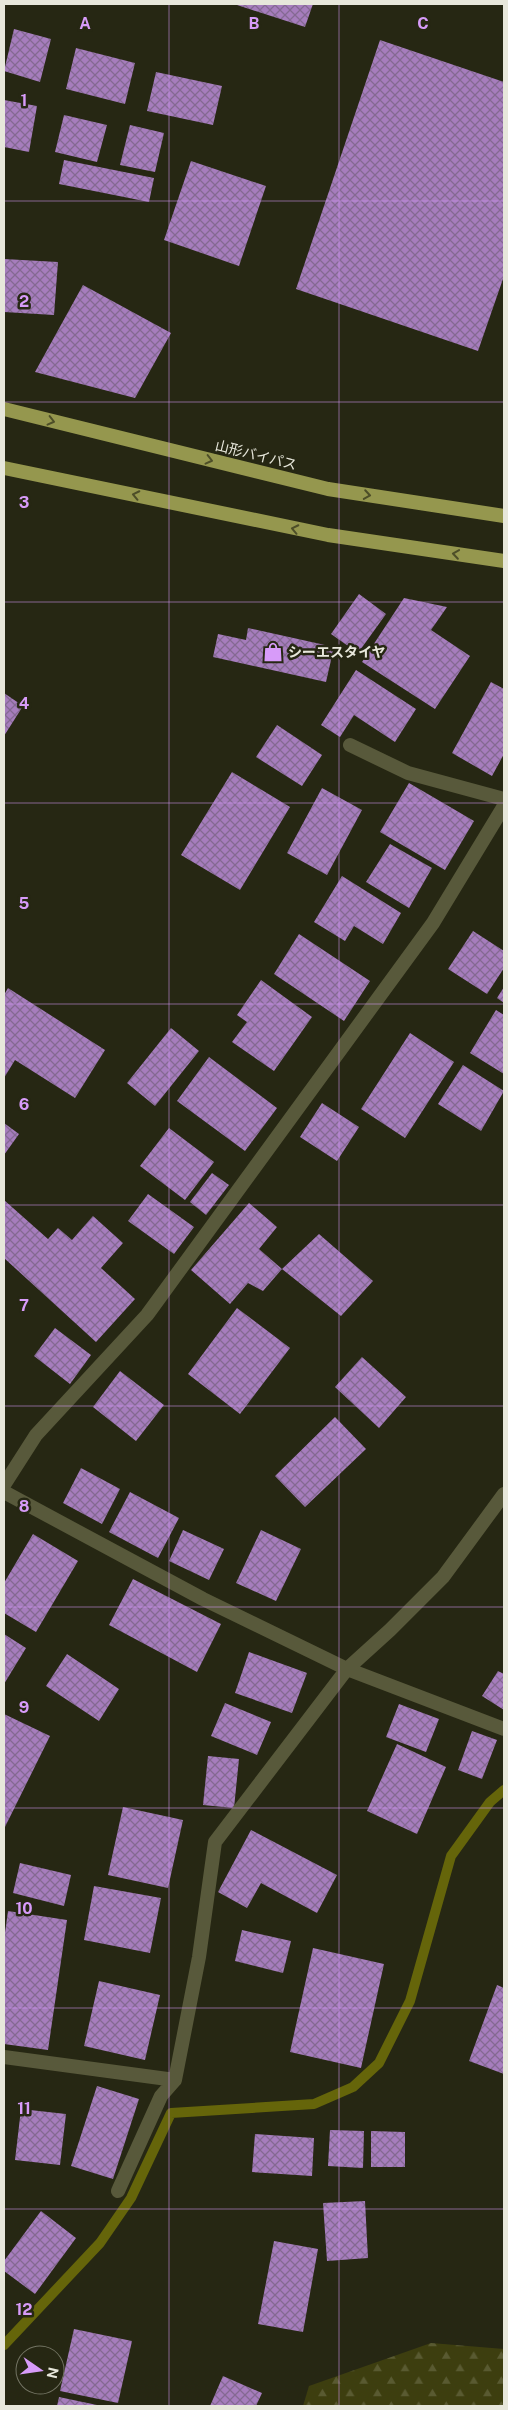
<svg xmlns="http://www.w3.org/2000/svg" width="508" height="2410" viewBox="0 0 508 2410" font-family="'Public Sans','Noto Sans JP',sans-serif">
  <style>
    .forest { fill: url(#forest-firs) }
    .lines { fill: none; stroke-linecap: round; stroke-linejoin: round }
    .stream { stroke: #65650a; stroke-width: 10 }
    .building { fill: url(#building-cross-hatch) }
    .service { stroke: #58593b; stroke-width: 14 }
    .trunk { stroke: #95974e; stroke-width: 14 }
    .oneway { stroke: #4d4e28 }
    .grid { fill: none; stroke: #d79bf9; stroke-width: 1; stroke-opacity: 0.55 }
    .labels { text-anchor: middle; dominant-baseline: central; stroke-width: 5; stroke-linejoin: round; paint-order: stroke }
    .street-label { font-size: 14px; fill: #e7e7db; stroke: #262713 }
    .poi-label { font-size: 14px; font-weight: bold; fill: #e7e7db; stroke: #262713; text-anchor: start }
    .grid-label { font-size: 16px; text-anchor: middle; font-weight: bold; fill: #d79bf9; stroke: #262713; stroke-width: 5; stroke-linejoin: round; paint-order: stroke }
  </style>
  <defs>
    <pattern id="forest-firs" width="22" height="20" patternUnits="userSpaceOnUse" patternTransform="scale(1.25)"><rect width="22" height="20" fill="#3d3e0f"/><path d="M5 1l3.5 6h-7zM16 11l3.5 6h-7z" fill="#595a31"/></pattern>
    <pattern id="building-cross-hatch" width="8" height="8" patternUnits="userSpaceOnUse" patternTransform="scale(1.25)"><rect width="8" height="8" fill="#a67dbd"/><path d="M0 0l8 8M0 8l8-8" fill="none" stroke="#846992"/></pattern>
  </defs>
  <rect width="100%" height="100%" fill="#262713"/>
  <path class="forest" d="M431,2343L504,2349V2406H303L309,2386Z"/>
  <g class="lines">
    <path class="stream" d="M4,2345L100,2243L131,2198L171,2113L314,2104L353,2087L379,2063L410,2001L451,1856L490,1802L504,1790"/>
  </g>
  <path class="building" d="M234,4H313L305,27Z
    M14,29L51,39L40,82L4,71Z
    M380,40L504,82V276L478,351L296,289Z
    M76,48L135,63L125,104L66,89Z
    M156,72L222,86L213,125L147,111Z
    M4,100L37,106L29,152L4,147Z
    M64,115L107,125L97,162L55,152Z
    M130,125L164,133L155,172L120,165Z
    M64,160L154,178L149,202L59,184Z
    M191,161L266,186L239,266L164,240Z
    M4,259L58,262L54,315L4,312Z
    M83,285L171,333L135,398L35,372Z
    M359,594L386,614L358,653L331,634Z
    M404,598L447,607L431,630L470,656L435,709L362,662Z
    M248,628L334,647L326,682L213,657L218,634L246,640Z
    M356,670L416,709L395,742L354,715L340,737L321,725Z
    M491,682L504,689V754L492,776L452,753Z
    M4,693L23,706L4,736Z
    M277,725L322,755L302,786L256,757Z
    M232,772L290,807L240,890L181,855Z
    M409,783L474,821L445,870L380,832Z
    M322,788L362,810L327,875L287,853Z
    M390,844L432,868L409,908L366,882Z
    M342,876L401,913L383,944L354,926L345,941L314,922Z
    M473,931L504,951V968L487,994L448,969Z
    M299,934L370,981L344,1021L274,974Z
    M261,980L312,1017L274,1071L232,1042L247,1022L237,1015Z
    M504,987V1003L497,998Z
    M8,988L105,1050L75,1098L15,1060L4,1078V995Z
    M496,1010L504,1015V1074L470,1053Z
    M171,1028L199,1051L155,1106L127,1083Z
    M410,1033L454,1062L405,1138L361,1109Z
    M209,1057L277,1108L245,1151L177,1101Z
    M463,1065L504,1091L481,1131L438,1104Z
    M322,1103L359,1127L337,1161L300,1137Z
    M4,1123L19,1134L4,1155Z
    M169,1128L214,1162L185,1200L140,1166Z
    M212,1173L229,1185L206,1215L190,1202Z
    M148,1194L194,1227L174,1254L128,1221Z
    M4,1200L48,1239L58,1228L72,1240L93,1216L123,1243L101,1268L135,1299L96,1342L4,1258Z
    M249,1203L277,1227L259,1249L282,1269L263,1291L248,1283L230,1304L191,1270Z
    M319,1234L373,1281L341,1316L282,1269Z
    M237,1308L290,1348L240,1414L188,1374Z
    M55,1328L91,1355L70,1384L34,1356Z
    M362,1357L406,1397L379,1428L335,1387Z
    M120,1371L164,1405L136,1441L93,1407Z
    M335,1417L366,1449L305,1507L275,1476Z
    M81,1468L120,1489L102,1524L63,1503Z
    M130,1492L179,1518L158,1558L109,1532Z
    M183,1530L224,1549L209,1580L169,1561Z
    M261,1530L301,1549L276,1601L236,1583Z
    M33,1534L78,1561L36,1632L4,1613V1583Z
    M133,1579L221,1624L197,1672L109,1625Z
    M4,1634L26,1648L4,1684Z
    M249,1652L307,1673L292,1713L235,1693Z
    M67,1654L119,1689L99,1721L46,1686Z
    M498,1671L504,1674V1710L482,1696Z
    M225,1703L271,1722L257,1755L211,1736Z
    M399,1704L439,1719L426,1752L386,1737Z
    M4,1714L50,1736L4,1829Z
    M472,1731L497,1740L482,1779L458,1770Z
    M397,1744L446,1767L417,1834L367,1811Z
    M208,1756L239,1759L234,1808L203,1805Z
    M123,1807L183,1820L168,1888L108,1875Z
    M251,1830L337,1875L317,1913L261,1883L247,1908L218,1892Z
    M20,1863L71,1875L64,1906L13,1893Z
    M94,1886L161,1898L150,1953L84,1940Z
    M8,1911L67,1920L48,2050L4,2044V1940Z
    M242,1930L291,1941L283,1973L235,1961Z
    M313,1948L384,1964L361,2068L290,2052Z
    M99,1981L160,1995L145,2060L84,2046Z
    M497,1985L504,1988V2074L469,2061Z
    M97,2086L139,2099L113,2179L71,2166Z
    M21,2109L66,2114L60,2165L15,2160Z
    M330,2130L364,2131L363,2168L328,2166Z
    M371,2131L405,2132V2167H371Z
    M255,2134L314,2138L312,2176L252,2172Z
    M365,2201L368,2258L327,2261L323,2203Z
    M41,2211L76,2238L35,2294L4,2271V2261Z
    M274,2241L318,2249L303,2332L258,2324Z
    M74,2329L132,2341L118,2403L60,2391Z
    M223,2376L262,2393L256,2406H210Z
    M59,2397L97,2405V2406H57Z"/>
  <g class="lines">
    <path class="service" d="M350,745L408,773L504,799
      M4,1485L36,1435L147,1315L433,923L504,806
      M4,1492L203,1599L347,1669L504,1729
      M4,2057L175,2080
      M118,2191L161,2096L175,2080L199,1957L215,1842L347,1669L390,1630L443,1577L504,1494"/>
    <path class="trunk" d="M4,409L328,489L504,516
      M4,468L328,535L504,561"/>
  </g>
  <defs><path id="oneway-chevron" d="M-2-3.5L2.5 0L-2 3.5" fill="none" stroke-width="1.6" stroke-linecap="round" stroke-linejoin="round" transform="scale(1.25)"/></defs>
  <g class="oneway">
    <use href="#oneway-chevron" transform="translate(51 421) rotate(14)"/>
    <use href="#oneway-chevron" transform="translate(209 460) rotate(14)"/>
    <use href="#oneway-chevron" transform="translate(136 495) rotate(-168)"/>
    <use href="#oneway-chevron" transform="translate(367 495) rotate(9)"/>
    <use href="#oneway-chevron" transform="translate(295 529) rotate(-168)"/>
    <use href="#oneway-chevron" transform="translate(456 554) rotate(-172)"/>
  </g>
  <path class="grid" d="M169,4V2406M339,4V2406M4,201H504M4,402H504M4,602H504M4,803H504M4,1004H504M4,1205H504M4,1406H504M4,1607H504M4,1808H504M4,2008H504M4,2209H504"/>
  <defs>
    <symbol id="shop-bare" viewBox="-9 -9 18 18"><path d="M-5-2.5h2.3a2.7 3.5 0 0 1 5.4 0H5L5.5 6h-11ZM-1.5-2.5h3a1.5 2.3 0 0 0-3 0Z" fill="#d79bf9" stroke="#262713" stroke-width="2.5" paint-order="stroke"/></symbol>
  </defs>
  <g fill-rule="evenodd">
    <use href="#shop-bare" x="259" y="638" width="28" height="28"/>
  </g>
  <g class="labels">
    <g class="street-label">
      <text transform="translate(256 455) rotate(14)">山形バイパス</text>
    </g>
    <g class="poi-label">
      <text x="288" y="652">シーエスタイヤ</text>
    </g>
  </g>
  <g class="grid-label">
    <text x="85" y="29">A</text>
    <text x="254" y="29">B</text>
    <text x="423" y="29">C</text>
    <text x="24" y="106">1</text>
    <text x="24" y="307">2</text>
    <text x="24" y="508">3</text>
    <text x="24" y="709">4</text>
    <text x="24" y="909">5</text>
    <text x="24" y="1110">6</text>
    <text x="24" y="1311">7</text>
    <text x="24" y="1512">8</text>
    <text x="24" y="1713">9</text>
    <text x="24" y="1914">10</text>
    <text x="24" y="2114">11</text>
    <text x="24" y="2315">12</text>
  </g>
  <rect width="508" height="2410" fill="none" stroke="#e7e7db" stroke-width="10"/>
  <g transform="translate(40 2370) rotate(103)"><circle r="24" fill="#262713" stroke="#737463"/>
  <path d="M0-4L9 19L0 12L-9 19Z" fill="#d79bf9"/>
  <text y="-8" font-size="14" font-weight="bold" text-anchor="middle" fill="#e7e7db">N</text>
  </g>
</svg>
